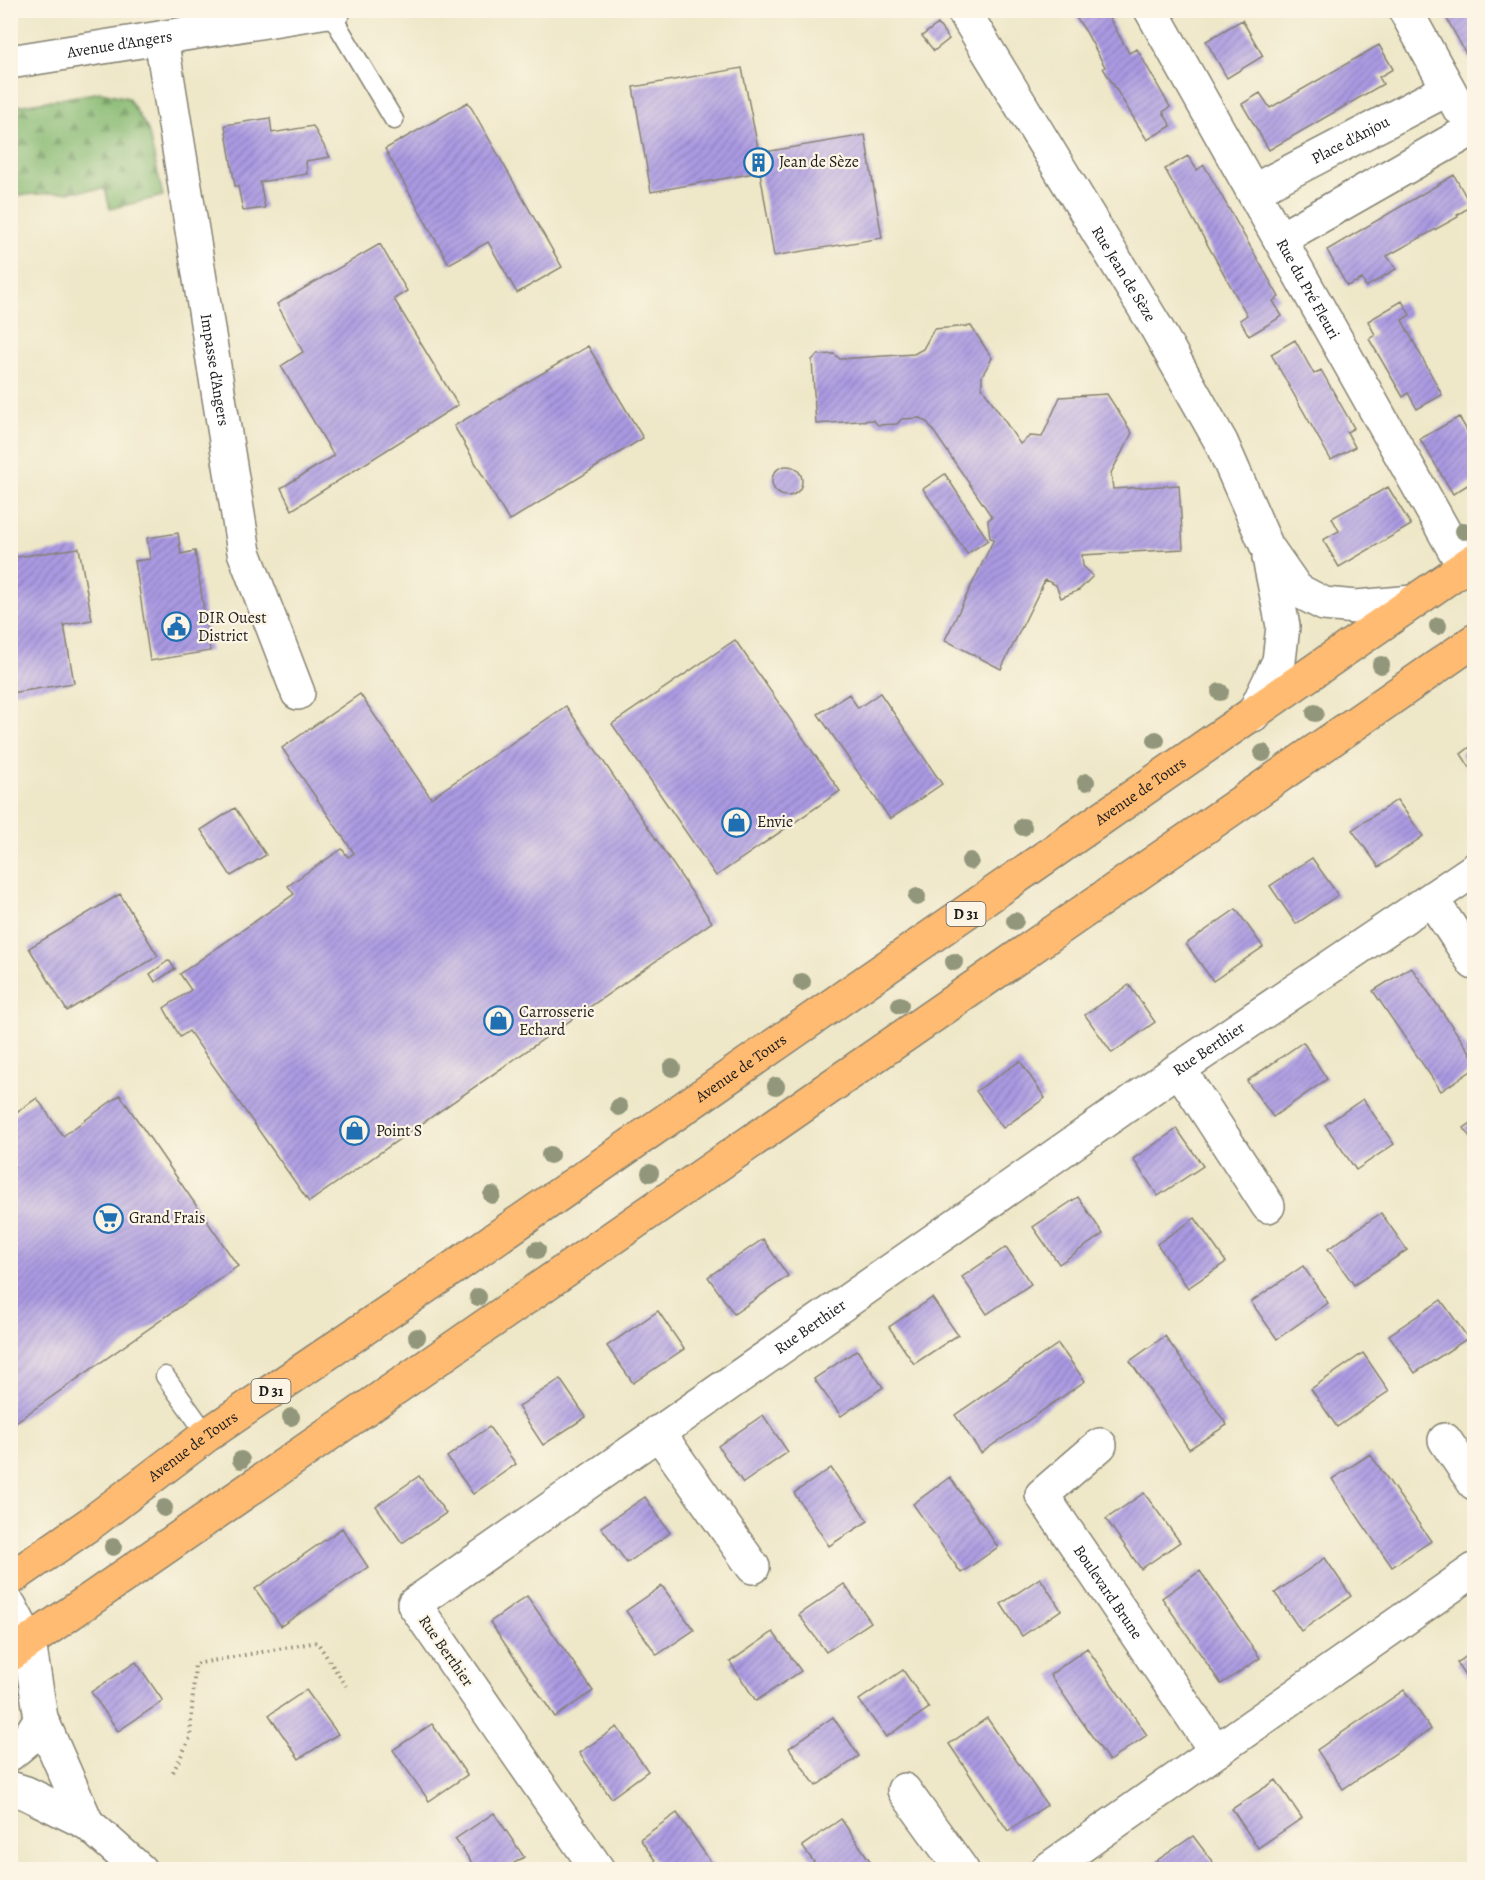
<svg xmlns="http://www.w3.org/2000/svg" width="1485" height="1880" viewBox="0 0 1485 1880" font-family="Alegreya,serif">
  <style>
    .forest { fill: url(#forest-firs); stroke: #526c48; stroke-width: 1.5 }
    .building { fill: url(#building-hatch) }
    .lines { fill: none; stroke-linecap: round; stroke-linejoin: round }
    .service-casing { stroke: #858272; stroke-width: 21 }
    .minor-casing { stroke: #858272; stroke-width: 36 }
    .tertiary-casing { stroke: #858272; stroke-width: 36 }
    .primary-casing { stroke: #858272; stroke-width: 36 }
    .path { stroke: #858272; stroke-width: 4; stroke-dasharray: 1.5 4.5; stroke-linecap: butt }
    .service { stroke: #fff; stroke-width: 18 }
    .minor { stroke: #fff; stroke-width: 33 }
    .tertiary { stroke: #fff; stroke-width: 33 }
    .primary { stroke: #ffbb71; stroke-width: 33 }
    .tree { fill: #92977c }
    .labels { text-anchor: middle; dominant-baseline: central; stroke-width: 4.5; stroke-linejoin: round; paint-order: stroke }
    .shield { fill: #fcf5e5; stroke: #5f5d58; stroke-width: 1.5 }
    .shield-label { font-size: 15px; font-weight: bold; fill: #1c1c1c }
    .street-label { font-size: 16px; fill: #1c1c1c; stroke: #fcf5e5 }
    .poi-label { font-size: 16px; fill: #1c1c1c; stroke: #fcf5e5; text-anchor: start }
  </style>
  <defs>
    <pattern id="forest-firs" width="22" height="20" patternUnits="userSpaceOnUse" patternTransform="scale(1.5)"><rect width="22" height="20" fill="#89bb75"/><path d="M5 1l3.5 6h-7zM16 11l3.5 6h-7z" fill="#6f975f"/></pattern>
    <pattern id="building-hatch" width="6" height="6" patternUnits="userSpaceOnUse" patternTransform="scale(1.5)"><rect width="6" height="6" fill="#ab9ae3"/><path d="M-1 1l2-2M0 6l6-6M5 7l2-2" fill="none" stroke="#8a7db7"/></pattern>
  </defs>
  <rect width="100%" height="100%" fill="#fcf5e5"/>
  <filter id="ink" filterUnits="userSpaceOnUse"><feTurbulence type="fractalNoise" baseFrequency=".0167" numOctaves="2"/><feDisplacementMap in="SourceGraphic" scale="12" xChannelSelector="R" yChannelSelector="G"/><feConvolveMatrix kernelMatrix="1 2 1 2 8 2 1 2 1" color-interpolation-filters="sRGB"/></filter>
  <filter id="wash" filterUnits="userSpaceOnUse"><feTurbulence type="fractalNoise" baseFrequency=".008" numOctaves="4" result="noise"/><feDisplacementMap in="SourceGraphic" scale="24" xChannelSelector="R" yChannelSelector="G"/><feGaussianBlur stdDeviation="1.35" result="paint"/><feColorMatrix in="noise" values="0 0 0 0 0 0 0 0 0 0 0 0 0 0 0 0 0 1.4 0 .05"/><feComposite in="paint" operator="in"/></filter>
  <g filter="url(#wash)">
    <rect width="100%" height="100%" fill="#eee7c8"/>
    <path class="forest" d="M101,92L128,98L148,130L163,196L110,209L105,189L11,196V107Z"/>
    <g id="blocks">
      <path class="building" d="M1071,10H1115L1117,14L1110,19L1129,53L1137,49L1170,107L1163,112L1171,126L1147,140L1103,68L1105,67L1086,32Z
        M1442,10H1474V68L1459,41Z
        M1242,20L1263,56L1227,78L1206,41Z
        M938,24L949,39L934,51L922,36Z
        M1379,45L1393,69L1379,77L1383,84L1269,150L1242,104L1260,93L1270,108Z
        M742,68L759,153L865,135L882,238L774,256L760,172L651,192L633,87Z
        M468,102L562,267L517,293L488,242L449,264L385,149Z
        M270,118L272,133L313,126L330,157L306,161L307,174L260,182L265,208L243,211L238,186H235L225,125Z
        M1188,156L1197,170L1204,165L1279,297L1273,301L1282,316L1249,336L1240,320L1247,315L1165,169Z
        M1454,175L1471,206L1457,215L1458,217L1387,256L1396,269L1366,287L1362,279L1347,286L1327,250Z
        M380,244L407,291L394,299L458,405L292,510L281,488L334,456L281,366L303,352L277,304Z
        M1402,301L1410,315L1402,320L1442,395L1417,409L1408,393L1403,397L1369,339L1375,335L1368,321Z
        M971,326L992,358L982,376V387L1020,444L1030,436L1042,437L1060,397L1107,394L1132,433L1111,473L1113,489L1179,485L1183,549L1082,555L1083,566L1093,576L1079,590L1061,598L1056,585L1045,580L1001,669L945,640L994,539L990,538L988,520L992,517L928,423L920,418L902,419L897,424L878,425L873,420L816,424L812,360L817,355L834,354L840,359L914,354L923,349L934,329Z
        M1295,340L1314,374L1321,370L1354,428L1347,432L1355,447L1331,460L1271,354Z
        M588,346L643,438L509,521L454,426Z
        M1459,417L1474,442V481L1453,494L1420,439Z
        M772 481a15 15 0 1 1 30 0a15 15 0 1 1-30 0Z
        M945,474L988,540L967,554L923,489Z
        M1388,487L1411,525L1339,567L1323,540L1339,531L1332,518Z
        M178,533L181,554L195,551L210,651L150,661L135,561L150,559L147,538Z
        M79,548L92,620L64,625L74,683L10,693V558Z
        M735,640L840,791L716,876L612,724Z
        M880,693L942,784L890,819L818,714L849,694L858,708Z
        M360,694L431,798L566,706L712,922L309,1202L189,1031L180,1037L164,1008L191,990L180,974L294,894L288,886L303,875L342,849L348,857L354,853L282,748Z
        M1474,744V774L1461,754Z
        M1397,800L1423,836L1379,867L1352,830Z
        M235,808L266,855L231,876L201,830Z
        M1312,858L1338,895L1296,924L1270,886Z
        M120,894L158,956L67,1011L29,948Z
        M1236,909L1263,947L1213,981L1186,944Z
        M169,960L175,969L155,982L150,974Z
        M1411,967L1474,1058V1069L1441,1091L1373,991Z
        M1129,985L1155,1022L1112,1053L1085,1015Z
        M1303,1042L1327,1079L1273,1117L1247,1081Z
        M1020,1061L1045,1098L1003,1128L976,1091Z
        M120,1095L238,1266L10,1426V1170L15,1167L10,1160V1117L37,1098L63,1136Z
        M1363,1099L1394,1144L1356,1170L1325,1125Z
        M1474,1121V1143L1464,1128Z
        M1177,1129L1203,1166L1158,1196L1133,1159Z
        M1078,1197L1103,1234L1059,1264L1033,1227Z
        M1381,1213L1407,1250L1354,1285L1328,1249Z
        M1195,1218L1226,1262L1188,1288L1157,1244Z
        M763,1239L788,1276L734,1314L708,1277Z
        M1006,1247L1031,1284L987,1314L962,1277Z
        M1303,1266L1328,1303L1277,1339L1251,1302Z
        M932,1298L958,1335L914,1364L889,1327Z
        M1441,1300L1468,1338L1415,1373L1389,1335Z
        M658,1311L684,1349L633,1383L607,1346Z
        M1165,1336L1227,1425L1189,1449L1130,1361Z
        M1058,1344L1085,1381L981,1453L955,1415Z
        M857,1350L883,1387L841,1416L814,1379Z
        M1363,1353L1389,1391L1337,1427L1311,1389Z
        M560,1379L586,1417L543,1445L518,1407Z
        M763,1415L788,1452L743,1483L718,1446Z
        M489,1427L516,1464L473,1494L447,1457Z
        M1370,1454L1431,1541L1392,1567L1332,1479Z
        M831,1468L868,1521L829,1546L794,1493Z
        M419,1476L446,1513L402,1543L376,1506Z
        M950,1477L998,1547L961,1573L913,1504Z
        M1144,1493L1180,1542L1141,1569L1106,1519Z
        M645,1497L670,1533L627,1563L601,1527Z
        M342,1528L368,1567L281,1626L255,1589Z
        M1325,1558L1351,1596L1301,1631L1275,1593Z
        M1200,1571L1260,1658L1221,1684L1162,1598Z
        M1040,1578L1061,1610L1022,1636L1001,1604Z
        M844,1584L871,1622L826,1652L799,1615Z
        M662,1586L694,1630L657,1655L626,1611Z
        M527,1596L593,1691L555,1717L490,1622Z
        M773,1632L801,1671L756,1701L730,1662Z
        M1087,1648L1147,1735L1109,1761L1050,1675Z
        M1474,1651V1689L1457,1663Z
        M136,1662L163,1701L118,1731L91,1692Z
        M903,1670L929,1708L886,1737L859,1700Z
        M306,1690L338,1734L299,1759L269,1715Z
        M1404,1690L1431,1729L1343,1789L1317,1750Z
        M833,1717L859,1756L816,1786L789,1748Z
        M987,1718L1047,1805L1008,1831L949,1744Z
        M432,1724L467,1775L429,1801L393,1750Z
        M617,1727L648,1771L611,1798L579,1753Z
        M1276,1780L1302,1818L1258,1848L1232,1809Z
        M494,1813L524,1857L505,1869H476L455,1839Z
        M677,1813L708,1858L716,1869H661L640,1839Z
        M841,1819L872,1864L876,1869H819L802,1846Z
        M1193,1836L1218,1869H1151L1149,1866Z"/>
    </g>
  </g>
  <g filter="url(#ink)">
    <use href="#blocks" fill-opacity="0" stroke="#858272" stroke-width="1.5"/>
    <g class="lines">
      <defs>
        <path id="service" d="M329,11L394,120
          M165,1376L207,1435"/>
        <g id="minor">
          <path id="s1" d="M963,10L1156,327L1221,442L1267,547L1297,590L1324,604L1356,607L1413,602"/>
          <path id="s2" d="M1151,10L1464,567"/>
          <path d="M1405,10L1459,108"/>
          <path id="s3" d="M161,38L244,552L298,693"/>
          <path id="s4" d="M1253,191L1448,89"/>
          <path d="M1280,239L1471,130"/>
          <path d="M1253,715L1279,661L1283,626L1269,558"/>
          <path d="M1433,901L1474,963"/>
          <path d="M1179,1069L1268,1206"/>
          <path d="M658,1432L753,1567"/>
          <path d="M1445,1440L1474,1483"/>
          <path id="s5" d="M1100,1445L1042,1495L1215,1750"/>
          <path d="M904,1790L962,1870"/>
          <path id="s6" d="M598,1870L414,1604L1179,1069L1474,870"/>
          <path d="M1047,1870L1474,1570"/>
        </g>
        <g id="tertiary">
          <path id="s7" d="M10,62L334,10"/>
          <path d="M10,1606L29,1642L41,1718L87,1823"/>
          <path d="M10,1754L27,1740L41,1718"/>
          <path d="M10,1788L26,1793L87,1823L140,1870"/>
        </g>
        <g id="primary">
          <path id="s8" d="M10,1579L91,1523L207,1435L456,1266L1474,560"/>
          <path d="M10,1655L1474,641"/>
        </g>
      </defs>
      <use href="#service" class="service-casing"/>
      <use href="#minor" class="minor-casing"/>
      <use href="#tertiary" class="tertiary-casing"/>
      <use href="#primary" class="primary-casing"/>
      <path class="path" d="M173,1772L190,1738L195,1664L317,1642L346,1686"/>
      <use href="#service" class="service"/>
      <use href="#minor" class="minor"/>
      <use href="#tertiary" class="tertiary"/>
      <use href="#primary" class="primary"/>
    </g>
    <g class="tree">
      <circle cx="1464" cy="531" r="9"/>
      <circle cx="1438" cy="626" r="9"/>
      <circle cx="1381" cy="665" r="9"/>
      <circle cx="1220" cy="692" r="9"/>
      <circle cx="1315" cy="713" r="9"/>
      <circle cx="1156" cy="740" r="9"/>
      <circle cx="1263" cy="753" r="9"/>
      <circle cx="1086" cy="782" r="9"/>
      <circle cx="1023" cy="827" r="9"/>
      <circle cx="970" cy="861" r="9"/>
      <circle cx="917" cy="897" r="9"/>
      <circle cx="1015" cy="921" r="9"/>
      <circle cx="954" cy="962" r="9"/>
      <circle cx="802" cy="982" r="9"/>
      <circle cx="900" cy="1005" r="9"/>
      <circle cx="672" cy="1068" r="9"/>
      <circle cx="776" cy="1086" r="9"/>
      <circle cx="619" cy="1107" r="9"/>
      <circle cx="550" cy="1155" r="9"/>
      <circle cx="650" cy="1173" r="9"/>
      <circle cx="492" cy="1195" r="9"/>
      <circle cx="537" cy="1250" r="9"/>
      <circle cx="478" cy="1297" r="9"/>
      <circle cx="417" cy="1337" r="9"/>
      <circle cx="291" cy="1417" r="9"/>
      <circle cx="241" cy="1460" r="9"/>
      <circle cx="164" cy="1508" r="9"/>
      <circle cx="113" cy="1547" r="9"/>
    </g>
  </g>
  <defs>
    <symbol id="building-ring" viewBox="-11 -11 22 22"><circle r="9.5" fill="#fcf5e5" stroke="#1f6fb2" stroke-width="1.5"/><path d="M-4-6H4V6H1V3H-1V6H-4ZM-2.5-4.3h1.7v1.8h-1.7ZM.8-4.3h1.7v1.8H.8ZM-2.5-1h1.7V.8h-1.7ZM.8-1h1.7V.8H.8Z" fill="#1f6fb2"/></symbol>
    <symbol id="civic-ring" viewBox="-11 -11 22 22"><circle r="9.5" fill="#fcf5e5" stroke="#1f6fb2" stroke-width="1.5"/><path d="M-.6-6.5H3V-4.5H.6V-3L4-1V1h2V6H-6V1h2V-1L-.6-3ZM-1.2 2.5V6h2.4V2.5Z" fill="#1f6fb2"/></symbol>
    <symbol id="shop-ring" viewBox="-11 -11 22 22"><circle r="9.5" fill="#fcf5e5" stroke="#1f6fb2" stroke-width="1.5"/><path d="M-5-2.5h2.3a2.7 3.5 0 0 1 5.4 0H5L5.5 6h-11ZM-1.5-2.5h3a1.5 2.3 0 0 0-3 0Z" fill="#1f6fb2"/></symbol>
    <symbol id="supermarket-ring" viewBox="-11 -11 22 22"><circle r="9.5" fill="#fcf5e5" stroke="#1f6fb2" stroke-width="1.5"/><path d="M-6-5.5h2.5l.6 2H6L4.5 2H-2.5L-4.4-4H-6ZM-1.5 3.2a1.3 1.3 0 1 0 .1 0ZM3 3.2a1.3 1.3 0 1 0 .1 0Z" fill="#1f6fb2"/></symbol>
  </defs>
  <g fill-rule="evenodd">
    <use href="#building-ring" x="742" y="146" width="33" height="33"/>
    <use href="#civic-ring" x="160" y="610" width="33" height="33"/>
    <use href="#shop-ring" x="720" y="806" width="33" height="33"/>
    <use href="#shop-ring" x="482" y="1004" width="33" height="33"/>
    <use href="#shop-ring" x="338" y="1114" width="33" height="33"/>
    <use href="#supermarket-ring" x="92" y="1202" width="33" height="33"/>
  </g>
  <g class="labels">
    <g class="shield">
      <rect x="946.5" y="902" width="39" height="24" rx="4.5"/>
      <rect x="251.5" y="1379" width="39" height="24" rx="4.5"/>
    </g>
    <g class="shield-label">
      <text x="966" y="914">D 31</text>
      <text x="271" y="1391">D 31</text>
    </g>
    <g class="street-label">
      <text stroke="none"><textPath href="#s7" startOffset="111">Avenue d'Angers</textPath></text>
      <text stroke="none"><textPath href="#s4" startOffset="110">Place d'Anjou</textPath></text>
      <text stroke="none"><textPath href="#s1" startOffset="309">Rue Jean de Sèze</textPath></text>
      <text stroke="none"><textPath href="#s2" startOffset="320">Rue du Pré Fleuri</textPath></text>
      <text stroke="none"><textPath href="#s3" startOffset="336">Impasse d'Angers</textPath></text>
      <text stroke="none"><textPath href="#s8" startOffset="1378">Avenue de Tours</textPath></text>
      <text stroke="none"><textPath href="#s6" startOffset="1293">Rue Berthier</textPath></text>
      <text stroke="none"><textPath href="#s8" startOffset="892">Avenue de Tours</textPath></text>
      <text stroke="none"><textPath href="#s6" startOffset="807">Rue Berthier</textPath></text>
      <text stroke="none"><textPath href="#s8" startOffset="226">Avenue de Tours</textPath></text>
      <text stroke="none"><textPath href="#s5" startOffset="194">Boulevard Brune</textPath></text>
      <text transform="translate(446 1651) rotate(55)">Rue Berthier</text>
    </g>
    <g class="poi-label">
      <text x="779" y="162">Jean de Sèze</text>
      <text x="198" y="618">DIR Ouest<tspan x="198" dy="18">District</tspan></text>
      <text x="757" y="822">Envie</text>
      <text x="519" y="1012">Carrosserie<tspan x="519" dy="18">Echard</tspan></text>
      <text x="376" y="1131">Point S</text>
      <text x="129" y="1218">Grand Frais</text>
    </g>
  </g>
  <rect width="1485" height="1880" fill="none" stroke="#fcf5e5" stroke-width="36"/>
</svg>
